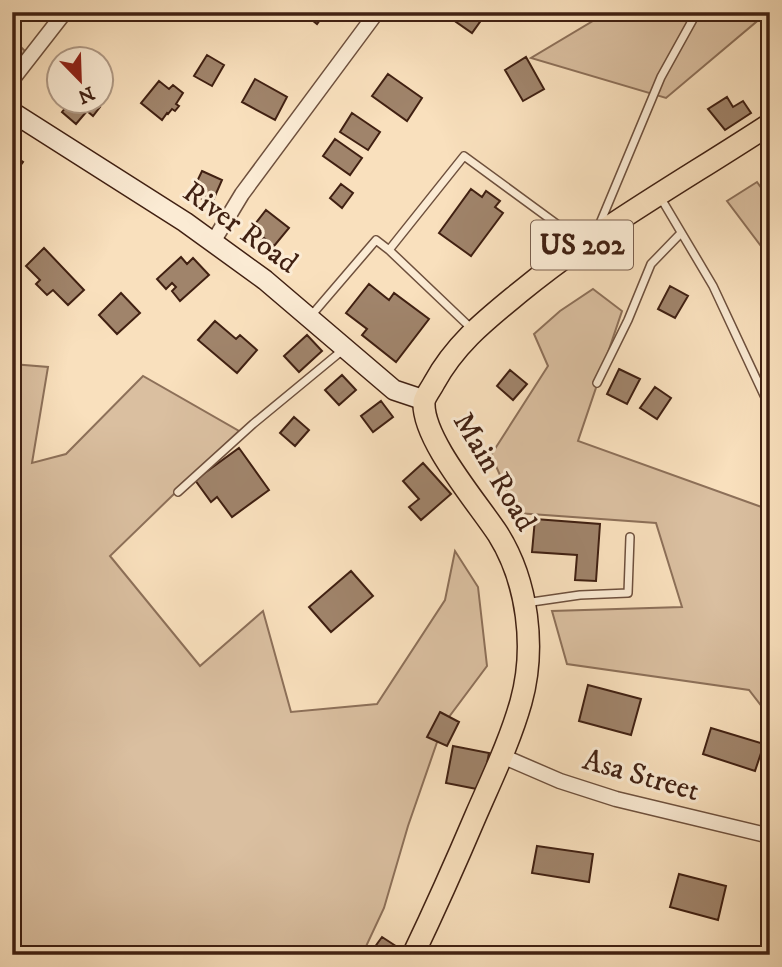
<svg xmlns="http://www.w3.org/2000/svg" width="782" height="967" viewBox="0 0 782 967" font-family="'IM FELL DW Pica',serif">
  <style>
    .green { fill: #dabfa0; stroke: #8d7059; stroke-width: 2 }
    .building { fill: #a0846b; stroke: #402012; stroke-width: 2 }
    .lines { fill: none; stroke-linecap: round; stroke-linejoin: round }
    .lane-casing { stroke: #6e503d; stroke-width: 10 }
    .street-casing { stroke: #6e503d; stroke-width: 17 }
    .secondary-casing { stroke: #402012; stroke-width: 22 }
    .primary-casing { stroke: #402012; stroke-width: 24 }
    .lane { stroke: #fbebd4; stroke-width: 7 }
    .street { stroke: #fbebd4; stroke-width: 14 }
    .secondary { stroke: #fbebd4; stroke-width: 19 }
    .primary { stroke: #f9e0bd; stroke-width: 21 }
    .labels { text-anchor: middle; dominant-baseline: central; stroke-width: 6; stroke-linejoin: round; paint-order: stroke }
    .shield { fill: #fbebd4; stroke: #785d4c; stroke-width: 2 }
    .shield-label { font-size: 28px; font-weight: bold; fill: #402012 }
    .street-label { font-size: 30px; fill: #402012; stroke: #fbebd4 }
  </style>
  <rect width="100%" height="100%" fill="#f9e0bd"/>
  <filter id="stains"><feTurbulence type="fractalNoise" baseFrequency=".00286" numOctaves="4"/><feColorMatrix values="0 0 0 0 .2 0 0 0 0 .09 0 0 0 0 .02 0 0 0 .5 -.17"/></filter>
  <radialGradient id="worn" r=".72"><stop offset=".6" stop-color="#630" stop-opacity="0"/><stop offset="1" stop-color="#630" stop-opacity=".3"/></radialGradient>
  <path class="green" d="M608,12H768L666,98L531,58Z
    M12,38L25,51L12,70Z
    M757,182L770,200V258L727,201Z
    M593,289L622,311L578,441L770,510V717L749,690L567,664L552,611L682,607L656,523L517,513L491,455L548,366L534,334L560,311Z
    M12,364L48,367L32,463L66,454L143,376L239,431L110,556L200,666L263,611L291,712L377,704L445,600L455,551L478,587L487,666L443,725L408,826L384,908L362,955H12Z"/>
  <path class="building" d="M302,12H326L317,24Z
    M453,12H487L472,33L449,17Z
    M207,55L224,65L212,86L194,76Z
    M526,57L544,89L523,101L505,70Z
    M388,74L422,98L407,121L372,96Z
    M255,79L287,97L275,120L242,102Z
    M159,81L169,89L173,85L183,93L176,104L179,106L175,111L172,109L168,114L167,113L162,120L141,103Z
    M727,97L733,107L743,101L751,113L725,130L708,109Z
    M70,102H93L100,107L93,116L87,111L76,124L62,112Z
    M352,113L380,132L368,150L340,132Z
    M335,139L362,158L350,175L323,156Z
    M12,154L23,162L12,177Z
    M202,171L222,180L212,203L191,194Z
    M341,184L353,193L342,208L330,198Z
    M471,189L482,197L486,191L500,201L495,207L503,213L471,256L439,233Z
    M266,210L289,228L274,246L264,238L262,241L255,234L257,232L252,228Z
    M44,248L84,290L68,305L53,290L47,295L36,284L40,280L26,266Z
    M181,257L187,264L193,258L209,275L180,301L172,291L176,287L172,283L166,289L157,279Z
    M369,284L389,300L394,293L429,319L396,362L362,335L367,329L346,313Z
    M670,286L688,296L675,318L658,309Z
    M121,293L140,313L117,334L99,315Z
    M215,321L236,339L240,335L257,350L237,373L198,340Z
    M307,335L322,351L299,372L284,356Z
    M619,369L640,379L627,404L607,394Z
    M510,370L527,384L513,400L497,386Z
    M342,375L356,390L339,405L325,390Z
    M655,387L671,398L657,419L640,408Z
    M381,401L393,417L373,432L361,416Z
    M294,417L309,430L295,446L280,433Z
    M239,448L269,490L232,517L217,497L211,502L195,480Z
    M423,463L451,494L421,520L409,507L419,499L403,481Z
    M535,519L600,524L596,581L575,580L577,555L532,552Z
    M351,571L373,596L331,632L309,607Z
    M588,685L641,699L631,735L579,721Z
    M440,712L459,722L447,746L427,737Z
    M711,728L764,744L755,771L703,754Z
    M453,746L489,753L482,790L446,783Z
    M537,846L593,854L589,882L532,873Z
    M679,874L726,886L718,920L670,907Z
    M382,937L405,952L403,955H369Z"/>
  <g class="lines">
    <defs>
      <path id="lane" d="M659,195L713,286L770,408
        M598,228L661,77L697,12
        M310,317L376,240L389,250
        M473,330L389,250L464,156L580,241
        M597,383L628,320L651,264L681,233
        M178,492L253,424L344,349
        M525,603L580,595L628,593L630,537"/>
      <path id="street" d="M12,80L65,12
        M213,242L242,194L377,12
        M502,756L560,781L616,799L770,836"/>
      <path id="secondary" d="M12,112L185,222L265,280L394,390L424,400"/>
      <path id="primary" d="M413,955C435,909 456,862 476,815C492,778 510,741 521,702C536,648 528,582 498,534C477,502 422,439 424,402C425,396 431,389 434,383C456,343 486,320 520,292C598,228 686,179 770,124"/>
    </defs>
    <use href="#lane" class="lane-casing"/>
    <use href="#street" class="street-casing"/>
    <use href="#secondary" class="secondary-casing"/>
    <use href="#primary" class="primary-casing"/>
    <use href="#lane" class="lane"/>
    <use href="#street" class="street"/>
    <use href="#secondary" class="secondary"/>
    <use href="#primary" class="primary"/>
  </g>
  <g class="labels">
    <rect class="shield" x="531" y="220.5" width="102" height="49" rx="5"/>
    <g class="shield-label">
      <text x="582" y="245">US 202</text>
    </g>
    <g class="street-label">
      <text transform="translate(240 228) rotate(36)">River Road</text>
      <text transform="translate(494 472) rotate(59)">Main Road</text>
      <text transform="translate(641 776) rotate(16)">Asa Street</text>
    </g>
  </g>
  <rect width="782" height="967" fill="none" stroke="#f9e0bd" stroke-width="42"/>
  <rect x="14" y="14" width="754" height="939" fill="none" stroke="#402012" stroke-width="3.5"/>
  <rect x="21" y="21" width="740" height="925" fill="none" stroke="#402012" stroke-width="2"/>
  <g transform="translate(80 80) rotate(157)"><circle r="33" fill="#fbebd4" stroke="#b09a86" stroke-width="2"/>
  <path d="M0-5L12 26L0 18L-12 26Z" fill="#8f2418"/>
  <text y="-10" font-size="19" font-weight="bold" text-anchor="middle" fill="#402012">N</text>
  </g>
  <rect width="100%" height="100%" filter="url(#stains)"/>
  <rect width="100%" height="100%" fill="url(#worn)"/>
</svg>
